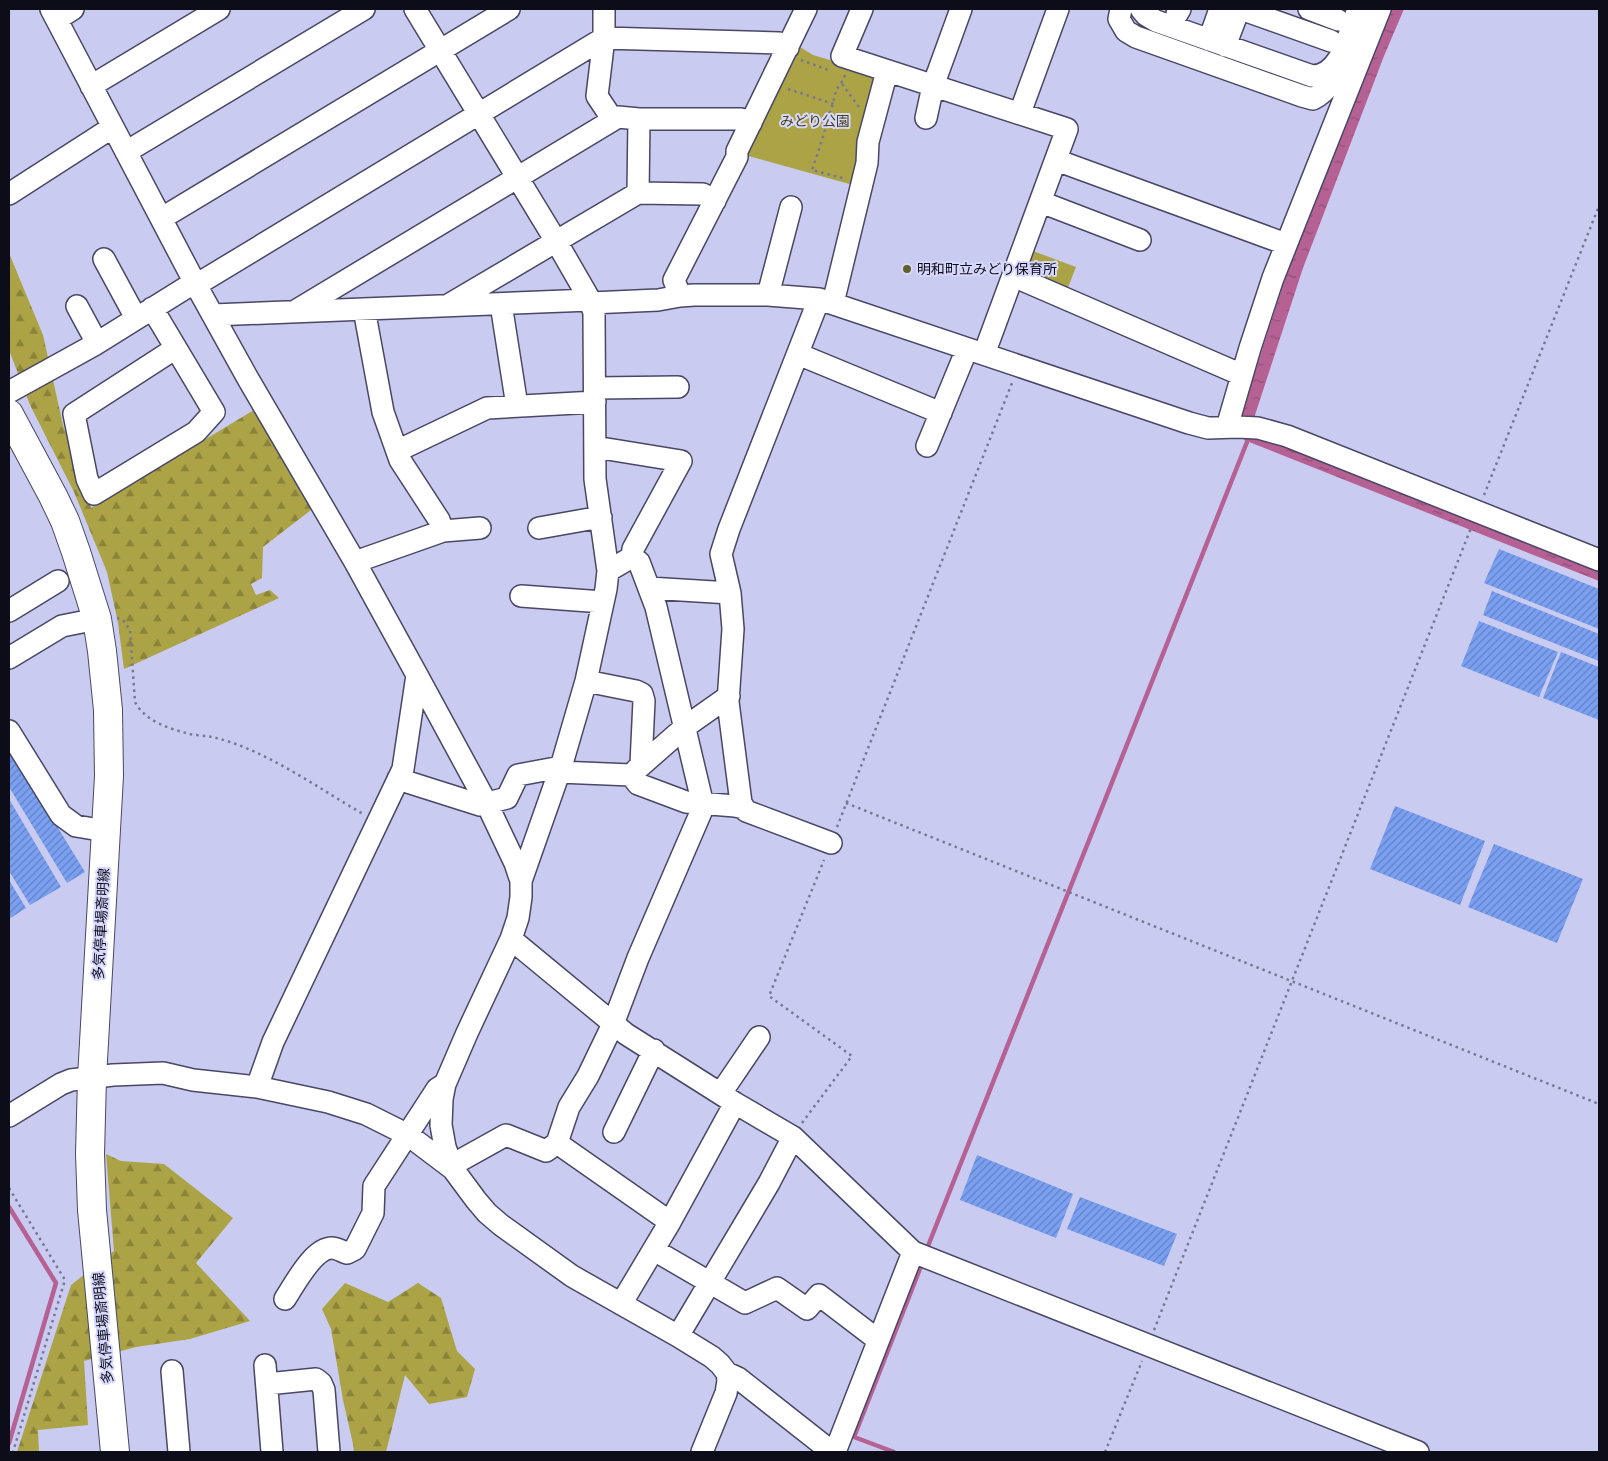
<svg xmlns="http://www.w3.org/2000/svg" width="1608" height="1461" viewBox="0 0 1608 1461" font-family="'Roboto Condensed','Noto Sans JP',sans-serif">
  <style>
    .forest { fill: url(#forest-firs) }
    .park { fill: #aba345 }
    .water { fill: url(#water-ripples) }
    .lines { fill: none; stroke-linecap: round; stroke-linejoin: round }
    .stream { stroke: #b66194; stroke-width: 4.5 }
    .building { fill: url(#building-hatch) }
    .minor-casing { stroke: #484766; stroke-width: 24 }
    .major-casing { stroke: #484766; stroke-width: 30 }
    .path { stroke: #777892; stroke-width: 2.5; stroke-dasharray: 2.5 4; stroke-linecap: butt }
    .minor { stroke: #fff; stroke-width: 21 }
    .major { stroke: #fff; stroke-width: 28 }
    .poi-dot { fill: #635f2c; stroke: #d7d8fd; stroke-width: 2 }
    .labels { text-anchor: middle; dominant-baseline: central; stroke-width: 4; stroke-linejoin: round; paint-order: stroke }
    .park-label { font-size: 14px; fill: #454115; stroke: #d7d8fd }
    .poi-label { font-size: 14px; fill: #0d0d19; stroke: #d7d8fd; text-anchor: start }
    .street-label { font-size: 14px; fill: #0d0d19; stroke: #d7d8fd }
  </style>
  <defs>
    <pattern id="forest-firs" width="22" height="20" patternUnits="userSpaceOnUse" patternTransform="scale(1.25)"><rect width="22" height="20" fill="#aba345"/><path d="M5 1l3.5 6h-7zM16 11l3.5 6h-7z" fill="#8a8339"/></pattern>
    <pattern id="water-ripples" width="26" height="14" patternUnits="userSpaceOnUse" patternTransform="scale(1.25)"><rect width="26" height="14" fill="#b66194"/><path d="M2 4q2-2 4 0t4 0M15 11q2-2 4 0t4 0" fill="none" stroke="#924e78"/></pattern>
    <pattern id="building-hatch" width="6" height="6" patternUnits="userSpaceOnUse" patternTransform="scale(1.25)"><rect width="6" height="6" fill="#7ba0f2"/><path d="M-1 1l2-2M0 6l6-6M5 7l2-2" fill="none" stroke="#6381c3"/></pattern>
  </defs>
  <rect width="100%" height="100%" fill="#cacbf0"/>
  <path class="forest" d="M9,253L43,335L63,425L91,508L254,410L311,510L263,547L262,578L251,584L256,595L270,590L279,598L124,669L118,623L107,572L74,492L30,405L9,350Z
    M106,1154L121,1161L164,1164L233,1218L196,1263L250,1321L190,1339L136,1347L84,1361L88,1425L38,1430L39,1452H17L71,1285L114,1251Z
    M345,1283L388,1302L418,1283L441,1298L457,1351L475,1369L467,1397L429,1404L405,1375L386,1452H354L353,1444L343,1400L331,1329L322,1309Z"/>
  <path class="park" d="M800,47L813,55L880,75L853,185L741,154L794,48Z
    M1033,251L1076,267L1067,290L1033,277L1027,265Z"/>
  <path class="water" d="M1391,9H1404L1384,56L1303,268L1255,415L1252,434L1599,572V581L1244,440L1242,416L1243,408L1291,261L1329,158Z"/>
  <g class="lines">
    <path class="stream" d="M9,1207L56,1283L9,1443
      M926,1251L1249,437
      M894,1452L854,1437L923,1261"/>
  </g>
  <path class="building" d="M1499,549L1599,589V629L1484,583Z
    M1492,591L1599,634V661L1483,615Z
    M1479,621L1558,652L1539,697L1461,666Z
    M1561,652L1599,667V720L1543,698Z
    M9,748L85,872L67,883L9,787Z
    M9,799L61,887L30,905L9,871Z
    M1395,806L1485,841L1460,905L1370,869Z
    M1494,844L1583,879L1557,943L1468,907Z
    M9,880L26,908L9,919Z
    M977,1155L1073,1194L1056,1238L960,1200Z
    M1080,1197L1177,1234L1164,1266L1067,1229Z"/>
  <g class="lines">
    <defs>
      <path id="minor" d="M51,9L196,285L247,377L355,562L417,675L487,804L515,863L521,881V897L518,918L511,939L467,1033L445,1084L442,1099L441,1125L445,1147L453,1169L476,1200L487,1213L501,1225L572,1276L678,1336L712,1357L720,1364L727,1373L728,1381L726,1393L702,1452
        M415,9L556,241L590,300L594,313L595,479L608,571L606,589L586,681L561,767L521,881
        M604,9V38L597,96L613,120L618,117L639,119L638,193
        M862,9L842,56L1067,129L984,354
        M1121,9L1119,19L1126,31L1136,37L1302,96L1313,99C1332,89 1333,77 1340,58
        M1141,9L1146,15L1156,21L1312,76C1342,76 1349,32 1358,9
        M1241,9L1331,41
        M1309,9L1338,20
        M1177,14L1180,9
        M57,19L73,9
        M1209,40L1220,9
        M1225,46L1239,9
        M91,86L219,9
        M1020,113L1058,9
        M926,118L933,86L961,9
        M639,119H741L751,123
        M126,152L364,9
        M1056,160L1286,244
        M9,194L113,127
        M1041,202L1140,240
        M162,218L509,9
        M104,259L136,318
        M1013,276L1242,375
        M196,285L604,38L779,43L788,48
        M768,295L791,207
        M680,296L674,280L737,157V151L806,9
        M819,299L729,529L721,554L730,593L733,629L728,702L741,803L746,811L831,843
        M591,303L658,300L680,296L694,295H768L819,299L1189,423L1208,428L1237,427L1258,428L1287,436L1599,560
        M833,303L867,163L868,142L887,71
        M450,304L638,193L703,194L715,201
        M501,304L517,406
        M77,306L97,343
        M152,308L214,412L196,432L94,494L87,479L74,414L176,348
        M364,309L383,412L400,460L439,520L443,531
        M297,310L613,120
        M213,315L590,300
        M798,354L941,413
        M595,388L678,387
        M9,392L94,345L195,282
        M1227,427L1250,348L1273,278L1380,9
        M927,446L967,349
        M595,447L681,461L633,549L632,557
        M397,451L487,408L595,402
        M539,528L601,517
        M355,562L443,531L480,528
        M649,588L730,593
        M521,596L603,602
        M9,611L58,581
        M9,658L62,626L97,619
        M586,681L636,691L642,694L644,701L641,764
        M9,731L61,815L76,826L106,831
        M636,770L685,727L729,696
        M559,772L631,775L638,784L686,802L735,806L744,808
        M398,779L480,805L507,798L518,775L561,767
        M511,939L626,1034L735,1103L793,1137L913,1252L1418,1452
        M257,1087L273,1042L403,769L417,675
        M721,1093L759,1037
        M9,1116L61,1084L71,1080L113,1075L163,1073L193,1080L257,1087L328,1102L366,1114L408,1135L453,1169
        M614,1132L654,1050
        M557,1143L670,1222
        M452,1165L506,1135L546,1151L557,1143L569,1107L588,1076L613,1024L638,958L701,812L703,805L656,607L639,562L632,557L608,571
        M654,1250L745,1303L777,1288L807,1309L819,1295L878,1340
        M285,1299C295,1284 313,1248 332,1248C337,1248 343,1252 347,1253L355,1249L373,1213L374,1186L437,1089L445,1084
        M621,1304L670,1222L735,1103
        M678,1336L769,1183L793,1137
        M265,1365L272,1452
        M172,1371L179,1452
        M727,1373L738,1378L832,1452
        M267,1384L316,1379L321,1383L324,1390L329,1452
        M835,1452L913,1252"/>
      <path id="major" d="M9,414L53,496L65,521L76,552L97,619L102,651L108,710L109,776L92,1078L90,1154L92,1210L115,1452"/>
    </defs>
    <use href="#minor" class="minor-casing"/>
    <use href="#major" class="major-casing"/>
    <path class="path" d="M801,60L831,71
      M845,75C843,82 838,86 836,91C829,118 821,144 812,170L846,179
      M842,84L859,107
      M788,89L834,104
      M1484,495L1599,206
      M117,618L123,620L130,630L135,702C144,720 167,728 186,733C194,736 204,735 212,737C263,748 318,788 363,814
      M846,803L1599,1104
      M837,827L1012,383
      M802,1123L852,1056L769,996L824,860
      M9,1188L65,1280L13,1452
      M1154,1330L1471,528
      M1105,1452L1142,1361"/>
    <use href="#minor" class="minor"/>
    <use href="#major" class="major"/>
  </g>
  <circle class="poi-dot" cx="907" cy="269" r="5"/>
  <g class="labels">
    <g class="park-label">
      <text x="815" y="121">みどり公園</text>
    </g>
    <g class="poi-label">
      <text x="917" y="269">明和町立みどり保育所</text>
    </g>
    <g class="street-label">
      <text transform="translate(101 924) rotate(-87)">多気停車場斎明線</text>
      <text transform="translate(103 1328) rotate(-95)">多気停車場斎明線</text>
    </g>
  </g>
  <rect width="1608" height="1461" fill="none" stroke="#0d0d19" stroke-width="20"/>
</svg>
